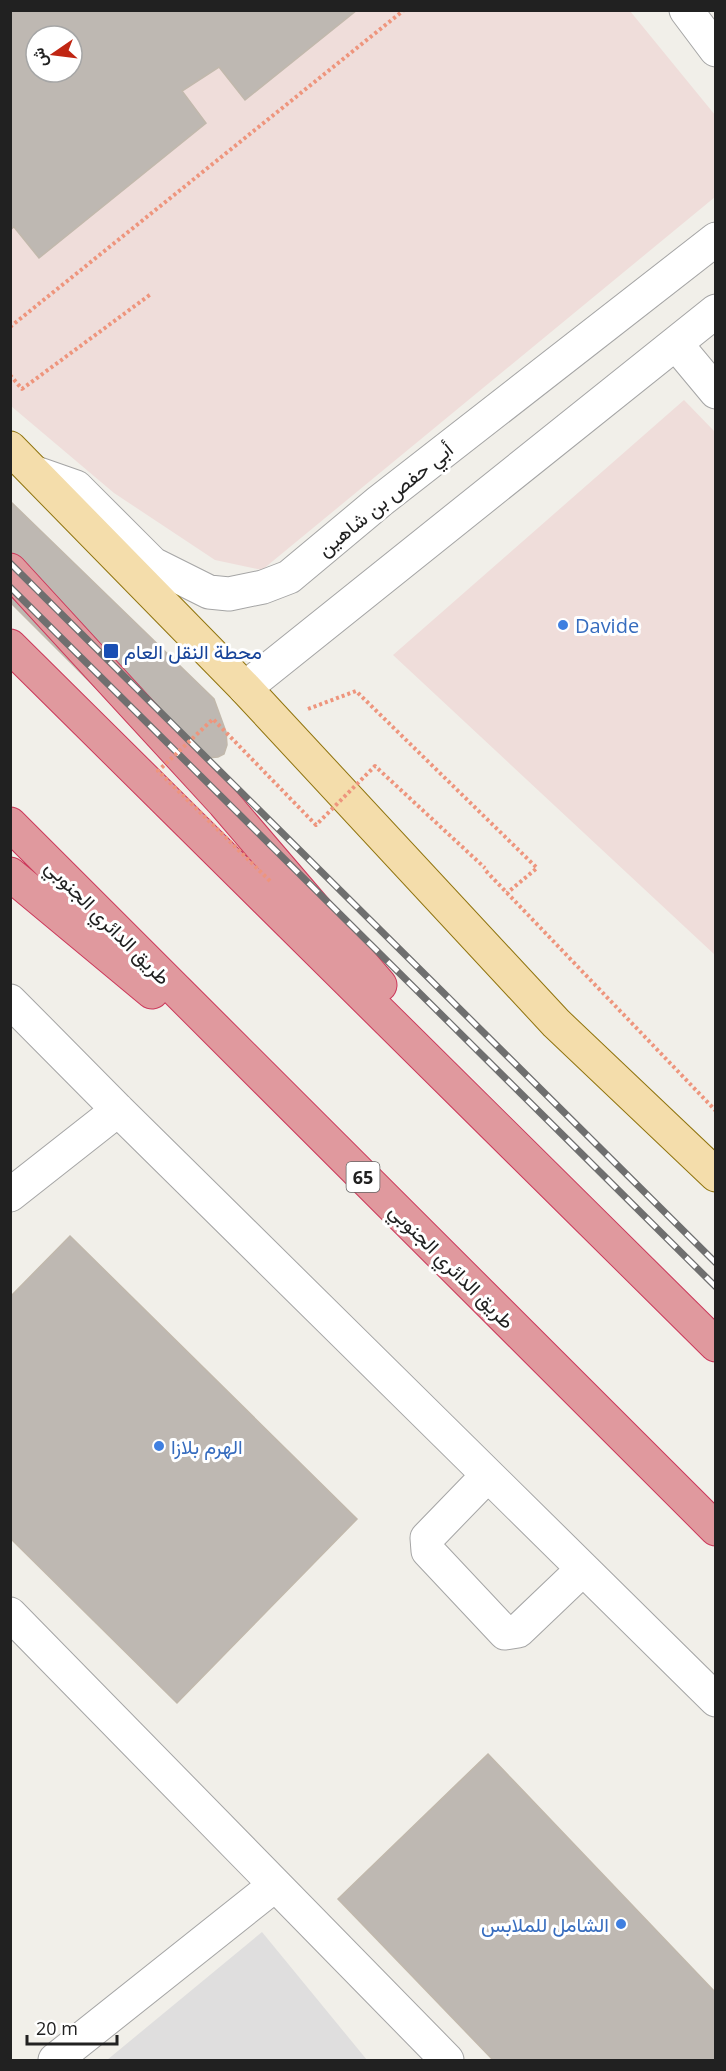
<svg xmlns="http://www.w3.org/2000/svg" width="726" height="2071" viewBox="0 0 726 2071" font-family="'Open Sans',Vazirmatn,sans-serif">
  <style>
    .residential { fill: #dfdede }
    .commercial { fill: #efddda; fill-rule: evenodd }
    .building { fill: #beb8b2; stroke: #c1b8ac; stroke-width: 1.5; fill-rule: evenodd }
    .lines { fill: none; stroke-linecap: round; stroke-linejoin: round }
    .minor-casing { stroke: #a5a5a5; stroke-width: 35 }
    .major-casing { stroke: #90740e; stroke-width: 35 }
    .highway-casing { stroke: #cc395b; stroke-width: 35 }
    .path { stroke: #ee957d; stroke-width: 4; stroke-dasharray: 3 3; stroke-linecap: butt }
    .minor { stroke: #fff; stroke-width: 33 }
    .major { stroke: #f4ddab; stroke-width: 33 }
    .highway { stroke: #e0999e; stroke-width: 33 }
    .rail-casing { stroke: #6f6f6f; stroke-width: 7 }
    .rail { stroke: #fff; stroke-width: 4.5; stroke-dasharray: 14; stroke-linecap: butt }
    .path-bridge { stroke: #ee957d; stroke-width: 4; stroke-dasharray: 3 3; stroke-linecap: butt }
    .shop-dot { fill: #3f7fe0; stroke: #fff; stroke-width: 2 }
    .transit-dot { fill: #1a4fb4; stroke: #fff; stroke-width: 2 }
    .labels { text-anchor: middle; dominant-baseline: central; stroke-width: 6; stroke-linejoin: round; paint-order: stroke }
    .shield { fill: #fff; stroke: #646464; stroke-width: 1.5 }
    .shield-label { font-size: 18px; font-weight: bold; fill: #212121 }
    .street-label { font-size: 20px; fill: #212121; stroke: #fff }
    .shop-label { font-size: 20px; fill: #366cbe; stroke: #fff; text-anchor: start }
    .transit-label { font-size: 20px; fill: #164399; stroke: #fff; text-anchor: start }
  </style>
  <rect width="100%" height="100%" fill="#f1efe9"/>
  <path class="residential" d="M262,1932L367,2060H107Z"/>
  <path class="commercial" d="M11,11H630L715,115V197L262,570L215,560L114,493L11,406ZM36,36H72V72H36Z
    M684,400L715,432V955L393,655Z"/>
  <path class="building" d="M10,10H357L245,100L219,67L182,91L206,123L39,258L14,227L10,230ZM36,36H72V72H36Z
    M10,501L214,699L226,732L227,745L224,754L218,757L195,759L157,749L10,602Z
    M70,1236L357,1519L177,1703L10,1538V1297Z
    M488,1754L716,1993V2060H493L338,1899Z"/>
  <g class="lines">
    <defs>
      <path id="minor" d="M686,10L716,50
        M676,344L716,392
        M36,473L76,487L153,564L209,592L229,594L263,587L289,577L380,501L716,239
        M245,688L716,311
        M10,1001L118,1110L716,1700
        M10,1195L118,1110
        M488,1475L427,1538L428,1551L505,1633L518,1631L583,1569
        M10,1614L447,2060
        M55,2060L275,1885"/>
      <path id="major" d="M10,448L245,688L556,1023L716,1175"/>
      <path id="highway" d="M10,570L224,803L380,985
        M10,646L716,1345
        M10,824L716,1529
        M10,874L152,992"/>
    </defs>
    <use href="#minor" class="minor-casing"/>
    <use href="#major" class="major-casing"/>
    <use href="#highway" class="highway-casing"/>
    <path class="path" d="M10,327L404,10
      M10,375L22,389L151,294
      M308,709L356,691L537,868L507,893
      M486,871L716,1111"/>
    <use href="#minor" class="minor"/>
    <use href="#major" class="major"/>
    <use href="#highway" class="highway"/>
    <defs>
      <path id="rail" d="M10,563L716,1263
        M10,587L716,1287"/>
    </defs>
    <use href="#rail" class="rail-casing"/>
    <use href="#rail" class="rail"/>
    <path class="path-bridge" d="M270,881L158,771L213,719L316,825L375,766L485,868"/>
  </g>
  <g class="shop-dot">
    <circle cx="563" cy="625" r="6"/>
    <circle cx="159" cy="1446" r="6"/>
    <circle cx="621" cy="1924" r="6"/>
  </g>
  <rect class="transit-dot" x="103" y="643" width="16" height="16" rx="3"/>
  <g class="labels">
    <rect class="shield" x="346.5" y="1162" width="33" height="30" rx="4.5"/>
    <g class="shield-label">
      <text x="363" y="1177">65</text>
    </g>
    <g class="street-label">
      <text transform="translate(385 499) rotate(-39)">أبي حفص بن شاهين</text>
      <text transform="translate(108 922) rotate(45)">طريق الدائري الجنوبي</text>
      <text transform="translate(452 1266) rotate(45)">طريق الدائري الجنوبي</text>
    </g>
    <g class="shop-label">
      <text x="575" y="625">Davide</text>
      <text x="171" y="1446">الهرم بلازا</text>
      <text x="609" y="1924" text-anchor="end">الشامل للملابس</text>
    </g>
    <g class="transit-label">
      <text x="124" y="651">محطة النقل العام</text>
    </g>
  </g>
  <rect width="726" height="2071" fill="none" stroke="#212121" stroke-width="24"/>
  <g transform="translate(54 54) rotate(256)"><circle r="28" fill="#ffffff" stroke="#a6a6a6" stroke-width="1.5"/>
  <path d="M0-4.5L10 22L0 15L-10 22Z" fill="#c02613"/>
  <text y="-9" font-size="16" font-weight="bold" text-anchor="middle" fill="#212121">ش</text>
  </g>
  <path d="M27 2035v9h90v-9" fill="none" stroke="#212121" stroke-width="3"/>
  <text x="36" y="2035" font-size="18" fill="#212121" stroke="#ffffff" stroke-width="4.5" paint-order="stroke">20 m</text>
</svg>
